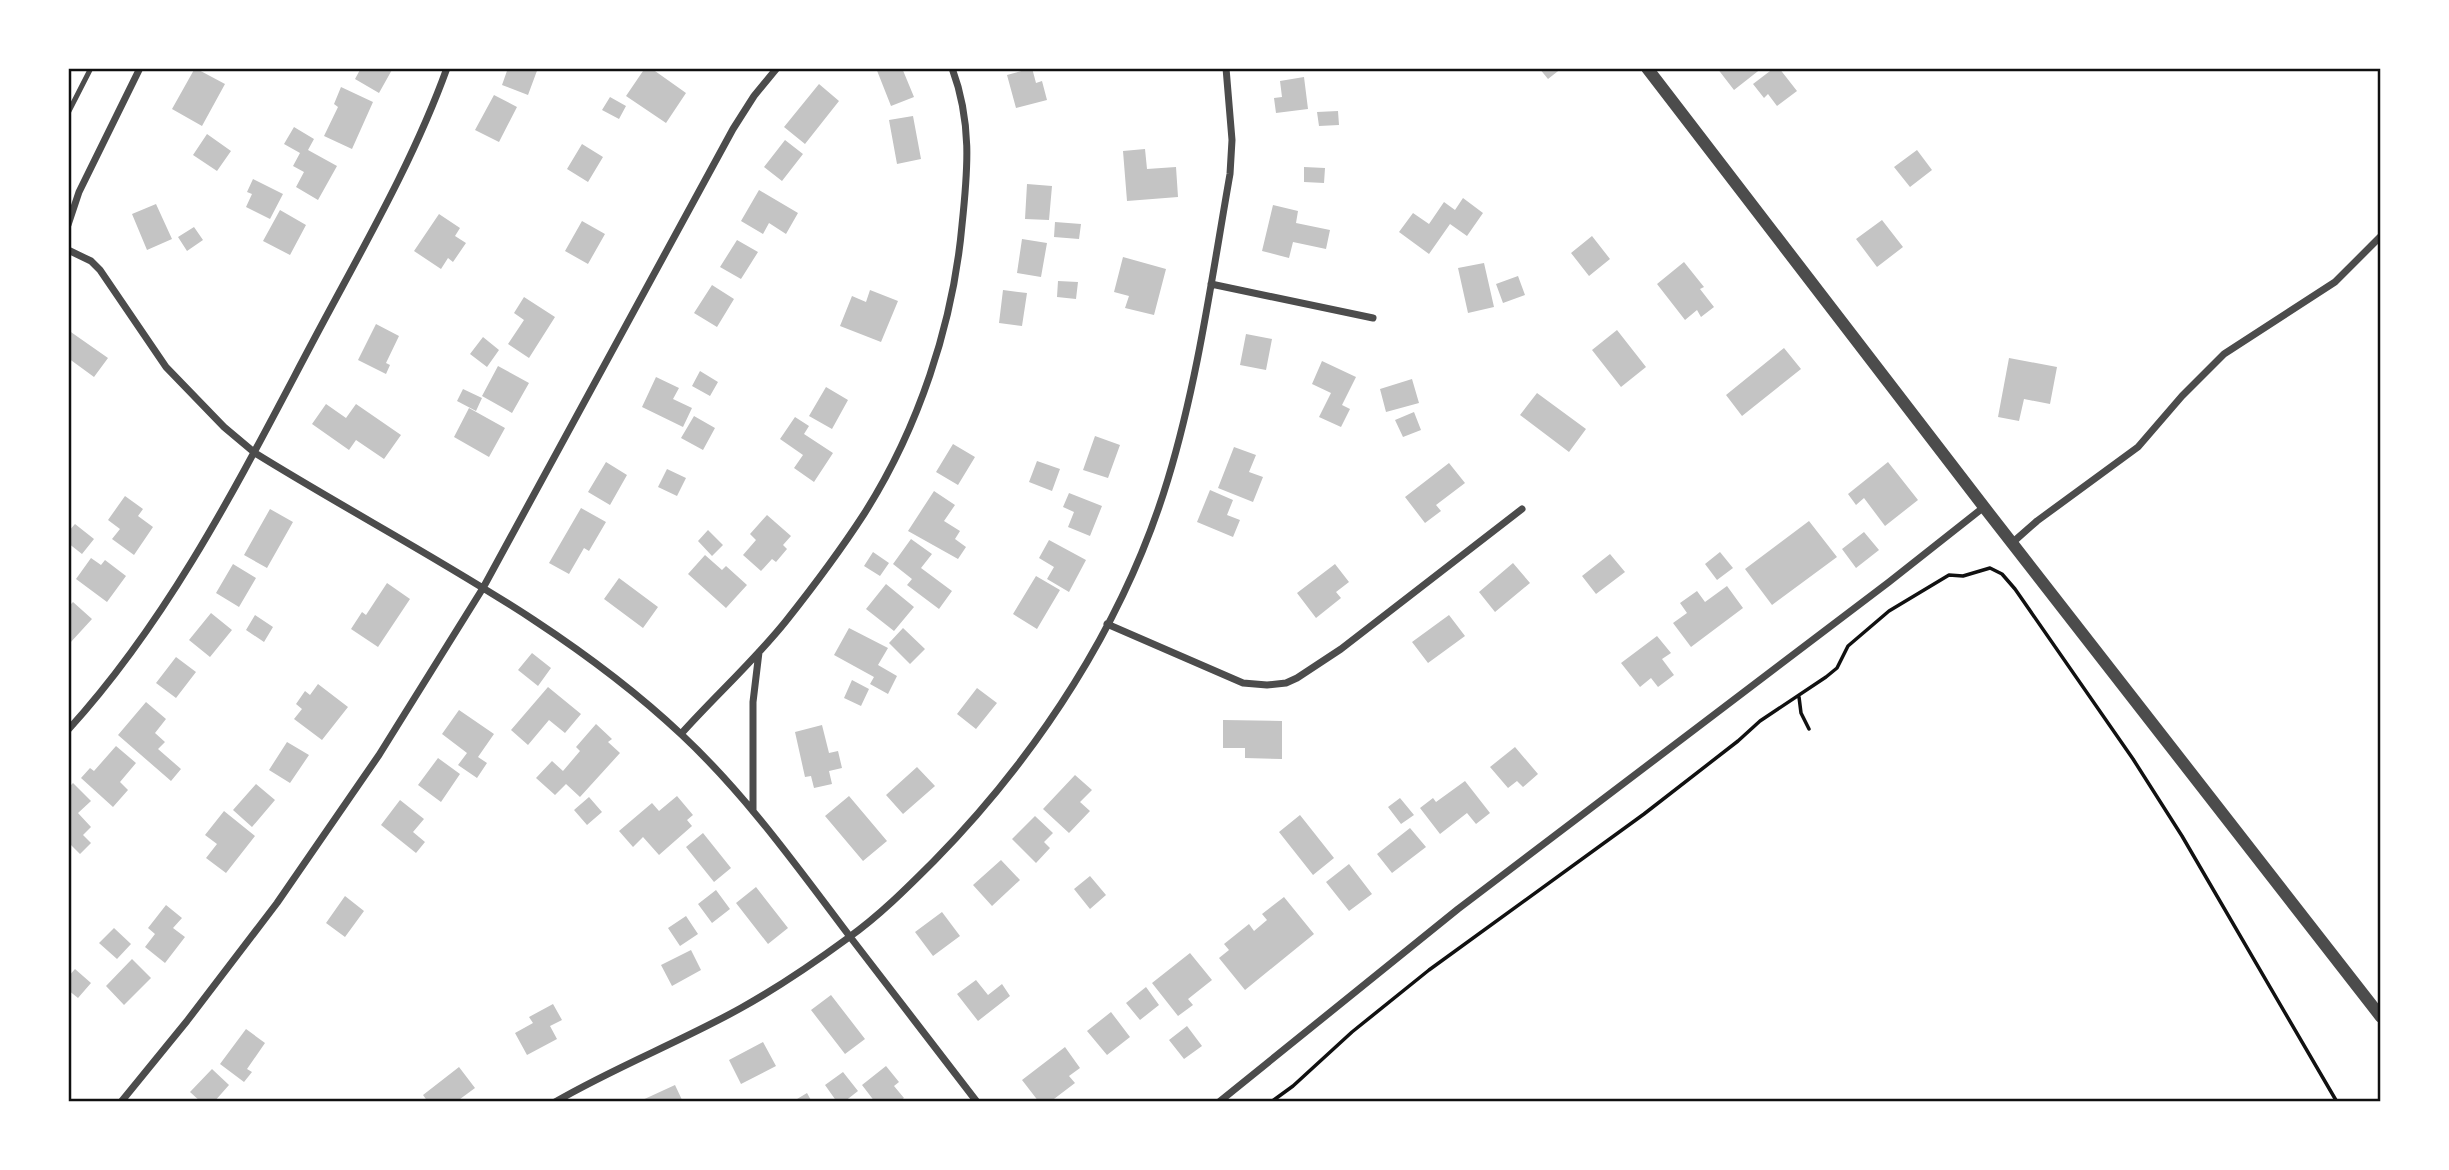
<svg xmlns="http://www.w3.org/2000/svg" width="2449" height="1170" viewBox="0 0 2449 1170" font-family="Manrope,sans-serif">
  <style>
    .building { fill: #c4c4c4 }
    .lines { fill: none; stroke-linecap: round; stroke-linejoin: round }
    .path { stroke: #111; stroke-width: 3.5 }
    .service { stroke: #4c4c4c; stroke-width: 5 }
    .minor { stroke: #4c4c4c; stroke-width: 7 }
    .tertiary { stroke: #4c4c4c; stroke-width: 12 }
    .neatline { fill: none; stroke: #111; stroke-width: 2.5 }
  </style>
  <rect width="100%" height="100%" fill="#fff"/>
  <path class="building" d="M195,68L225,84L202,126L172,109Z
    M361,68H393L379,93L355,79Z
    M508,68H538L528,95L502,85Z
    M639,68H656L655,71L686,93L666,123L626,96L643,71Z
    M876,68H902L914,97L891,106Z
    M1032,68L1036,83L1042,81L1047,100L1016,108L1007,75Z
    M1539,68H1562L1548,79Z
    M1717,68H1762L1734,90Z
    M1774,68H1779L1797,91L1777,106L1768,94L1764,98L1753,84Z
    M1304,77L1308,109L1276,113L1274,98L1282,97L1280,81Z
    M819,84L839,101L805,144L784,127Z
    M341,87L373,102L352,149L324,136L338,107L334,104Z
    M494,95L517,107L499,142L475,130Z
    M610,97L626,106L619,119L602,110Z
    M1338,111L1339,125L1319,126L1317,112Z
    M913,116L921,159L897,164L889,120Z
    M294,127L314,139L308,150L337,166L318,200L296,187L304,172L293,166L300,153L284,144Z
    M207,134L231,151L217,171L193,155Z
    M785,140L803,154L782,181L764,167Z
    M582,144L603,157L588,182L567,169Z
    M1145,149L1147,169L1176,167L1178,197L1127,201L1123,151Z
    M1917,150L1932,170L1910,187L1894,167Z
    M1304,167L1325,168L1324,183L1304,182Z
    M253,179L283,194L270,219L246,207L252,194L247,192Z
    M1027,184L1052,186L1049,220L1025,219Z
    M759,190L798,213L786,234L769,223L763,234L741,221Z
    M1463,198L1483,213L1467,236L1450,224L1429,254L1399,232L1413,213L1429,224L1444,202L1455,210Z
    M156,204L172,239L147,250L132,214Z
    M1273,205L1298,211L1296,223L1330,230L1326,249L1293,242L1289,258L1262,251Z
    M280,210L306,225L290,255L263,241Z
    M439,214L460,228L455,236L466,243L453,262L448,258L441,269L414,251Z
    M1882,220L1903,247L1877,267L1856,239Z
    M582,221L605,234L588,264L565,251Z
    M1055,222L1081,224L1079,239L1054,237Z
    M194,227L203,240L187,251L178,237Z
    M1592,236L1610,259L1589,276L1571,253Z
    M1022,239L1047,243L1041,277L1017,273Z
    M737,240L758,252L741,279L720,267Z
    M1123,257L1166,269L1154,315L1125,308L1129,296L1114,292Z
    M1684,262L1704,287L1700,289L1714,307L1701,317L1697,310L1685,320L1657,284Z
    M1484,263L1494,307L1468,313L1458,268Z
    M1518,276L1525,295L1503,303L1496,284Z
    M1058,281L1078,282L1076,299L1057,297Z
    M712,285L734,299L717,327L694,313Z
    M870,290L898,301L881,342L840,326L852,296L866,302Z
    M1003,290L1027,293L1022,326L999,323Z
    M524,297L555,317L529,358L508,344L524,320L514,313Z
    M376,324L399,336L386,363L390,365L386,374L358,360Z
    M68,330L108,358L94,377L68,358Z
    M1617,330L1646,367L1621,387L1592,350Z
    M1246,334L1272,339L1266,370L1240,365Z
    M483,337L499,350L487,367L470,354Z
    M1784,348L1801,369L1742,416L1726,395Z
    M2009,358L2057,367L2050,404L2024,399L2019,421L1998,417Z
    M1322,361L1356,377L1342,405L1350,409L1341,427L1319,417L1331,393L1312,384Z
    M498,366L529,383L512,413L482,396Z
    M700,371L718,382L710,396L692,386Z
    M656,377L679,388L673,399L692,408L683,427L642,407Z
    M1412,379L1419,403L1386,412L1380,389Z
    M826,387L848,400L832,429L809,416Z
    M463,389L482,398L476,411L457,401Z
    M1537,393L1586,429L1569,452L1520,415Z
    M326,404L346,418L356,404L401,435L384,459L356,440L349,450L312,424Z
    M469,408L505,428L489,457L454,437Z
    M1414,412L1421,430L1403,437L1395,420Z
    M694,416L715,428L703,450L681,438Z
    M795,417L809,426L804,434L833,453L814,482L794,468L803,455L780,439Z
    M1095,436L1120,445L1108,478L1083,470Z
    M953,444L975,457L958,485L936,472Z
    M1234,447L1256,455L1249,472L1263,477L1253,502L1218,488Z
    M1037,461L1060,469L1052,491L1029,482Z
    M606,462L627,475L610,505L588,492Z
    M1888,462L1918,500L1885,526L1864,498L1856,505L1848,494Z
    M1449,463L1465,483L1436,505L1441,511L1425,523L1405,497Z
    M667,469L686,478L677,496L658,487Z
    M1210,490L1233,500L1227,515L1240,520L1233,537L1197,522Z
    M934,491L955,505L944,521L960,531L955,539L966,547L958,559L908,531Z
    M1069,493L1102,506L1090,536L1068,527L1074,512L1063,507Z
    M125,496L143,509L138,516L153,527L134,555L112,539L120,529L108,520Z
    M581,508L606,522L589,551L584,548L569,574L549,563Z
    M270,509L293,522L267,568L244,555Z
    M767,515L791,536L783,545L787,549L776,562L772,559L761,571L743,555L756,540L750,534Z
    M1809,521L1837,557L1772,605L1745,569Z
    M75,524L94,539L82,554L68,543V532Z
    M708,530L723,545L712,556L698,541Z
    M1864,532L1879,550L1856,568L1842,549Z
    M911,539L932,554L921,568L952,591L939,609L907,585L912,579L893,564Z
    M1049,540L1086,560L1069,592L1047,579L1054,567L1039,558Z
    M873,552L889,563L880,576L864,566Z
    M1720,552L1733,568L1717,580L1705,564Z
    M1610,554L1625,572L1596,594L1582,576Z
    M705,555L722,570L726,566L747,585L726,608L688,574Z
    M91,558L101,565L105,560L126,576L107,602L76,579Z
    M1513,563L1530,583L1495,612L1479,592Z
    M233,564L256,578L239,607L216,593Z
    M1335,564L1349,582L1336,592L1341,598L1316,618L1297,593Z
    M1036,576L1060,590L1037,629L1013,614Z
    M619,578L658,607L643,628L604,599Z
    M387,583L410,599L378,647L351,629L362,612L366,615Z
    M886,584L914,607L894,631L866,609Z
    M1727,586L1743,608L1691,647L1673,623L1687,613L1680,603L1697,591L1705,602Z
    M73,602L92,619L70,643L68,607Z
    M211,613L232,630L210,657L189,640Z
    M255,615L273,627L264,642L246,630Z
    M1449,615L1465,636L1428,663L1412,642Z
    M849,628L888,648L878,665L897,676L888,694L870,684L874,677L834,655Z
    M903,628L925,649L910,664L889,643Z
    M1657,636L1671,653L1662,659L1674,675L1658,687L1651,678L1640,687L1621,663Z
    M532,653L551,668L538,686L518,670Z
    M176,657L196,672L176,698L156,683Z
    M852,680L869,689L861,706L844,698Z
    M318,684L348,707L322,740L294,719L302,709L296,704L305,691L310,695Z
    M548,687L581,714L565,733L549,720L528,745L511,730Z
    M977,688L997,703L976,729L957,714Z
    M146,702L166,719L155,733L165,742L158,749L181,769L171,781L118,735Z
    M459,710L494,734L478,757L487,763L477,778L458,765L467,753L442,734Z
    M1223,720L1282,721V759L1245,758V748H1223Z
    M596,724L612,739L608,742L620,753L580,797L566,784L555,795L536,778L552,761L563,771L580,751L576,747Z
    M822,725L829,753L838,751L842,768L829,771L832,784L814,788L811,776L805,777L795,732Z
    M287,742L309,755L290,783L269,770Z
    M116,746L136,763L120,782L128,790L113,807L81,778L90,768L94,771Z
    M1515,747L1538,774L1523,787L1517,781L1508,788L1490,767Z
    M438,758L460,774L441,802L418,785Z
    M917,767L935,786L903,814L886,795Z
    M1075,775L1092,790L1080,802L1090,811L1069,833L1043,809Z
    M1465,781L1490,813L1476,824L1467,813L1440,834L1420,808L1433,798L1436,802Z
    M73,783L91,801L78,813L91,827L83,835L91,843L80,854L68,842V788Z
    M256,784L275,800L252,827L233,810Z
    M677,796L693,815L687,820L692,826L659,855L643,837L633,847L619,831L652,803L659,811Z
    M849,796L887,841L863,861L825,816Z
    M589,797L602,812L587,825L574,810Z
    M1400,798L1414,815L1401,824L1388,807Z
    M400,800L424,819L413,832L425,842L416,853L381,825Z
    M224,811L255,836L226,873L206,858L217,844L205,835Z
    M1300,815L1334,858L1313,875L1279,832Z
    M1035,816L1053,833L1044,842L1050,848L1036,863L1012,839Z
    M1410,828L1426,847L1392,873L1377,854Z
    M703,833L731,868L714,882L686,847Z
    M1001,860L1020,880L992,906L973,885Z
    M1349,864L1372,894L1349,911L1326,882Z
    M1090,876L1106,895L1090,909L1074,889Z
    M756,887L788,928L768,944L736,903Z
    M716,890L730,909L712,923L698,904Z
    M345,896L364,911L345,937L326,923Z
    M1284,897L1314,934L1245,990L1219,958L1229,950L1224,944L1249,924L1254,931L1267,920L1262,914Z
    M166,905L182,918L173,928L185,937L165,963L145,947L155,934L148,928Z
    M942,912L960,936L933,956L915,932Z
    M686,916L698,934L680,946L668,928Z
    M114,928L131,944L117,959L99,943Z
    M691,950L701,970L672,986L661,965Z
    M1190,953L1212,980L1188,999L1193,1005L1178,1016L1152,983Z
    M132,959L151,978L124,1005L106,986Z
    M75,969L91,983L78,998L68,990V977Z
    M976,980L988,995L1002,984L1010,996L978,1021L957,994Z
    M1146,987L1159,1005L1140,1020L1126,1003Z
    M831,995L865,1039L845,1054L811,1010Z
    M553,1004L562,1020L550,1026L557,1039L527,1055L515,1033L533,1023L529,1017Z
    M1111,1012L1130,1037L1107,1055L1087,1031Z
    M1187,1026L1202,1046L1184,1059L1169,1040Z
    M246,1029L265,1043L247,1069L252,1072L244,1082L220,1064Z
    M763,1042L776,1066L741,1084L729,1060Z
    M1065,1047L1080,1068L1069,1076L1075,1083L1050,1102H1039L1022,1080Z
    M886,1066L899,1082L894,1086L904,1098L899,1102H875L862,1085Z
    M459,1067L475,1088L456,1102H428L423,1095Z
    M212,1069L229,1085L214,1102H201L190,1092Z
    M843,1072L858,1091L844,1102H837L825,1085Z
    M675,1085L683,1102H638Z
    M807,1093L812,1102H792Z"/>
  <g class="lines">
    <path class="path" d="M1799,697L1801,713L1809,729
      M1271,1102L1293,1086L1352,1032L1429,970L1644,814L1738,741L1760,721L1826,677L1837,668L1848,646L1889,611L1949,575L1963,576L1990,568L2002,574L2015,589L2133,759L2182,836L2337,1102"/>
    <path class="service" d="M68,113L91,68"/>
    <path class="minor" d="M68,225L79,192L140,68
      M68,250L91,261L100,270L166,367L224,427L255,453C400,543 557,617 682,735C747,796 798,868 851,938C893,993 935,1047 977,1102
      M1211,284L1373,318
      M2012,543L2037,521L2138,447L2182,396L2224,354L2335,282L2381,236
      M1107,624L1243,683L1267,685L1286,683L1297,678L1341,649L1522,509
      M68,730C171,617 240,479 311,345C359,254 412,165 447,68
      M681,734C715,696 754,661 786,621C813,587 840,551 864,514C918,429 953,325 962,225C968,169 972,122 952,68
      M753,811V702L759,652
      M121,1102L187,1021L277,903L379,755L483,588L733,129L754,96L777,68
      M555,1102C615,1067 680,1042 741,1008C777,988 814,963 848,938C879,916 907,888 934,861C1038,755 1125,622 1168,479C1198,380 1212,276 1230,174L1232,140L1226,68
      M1219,1102L1458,909L1889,582L1984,507"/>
    <path class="tertiary" d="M1647,68L1984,507L2381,1017"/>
  </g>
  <rect width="2449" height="1170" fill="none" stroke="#ffffff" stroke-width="140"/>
  <rect x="70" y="70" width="2309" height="1030" class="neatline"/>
</svg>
